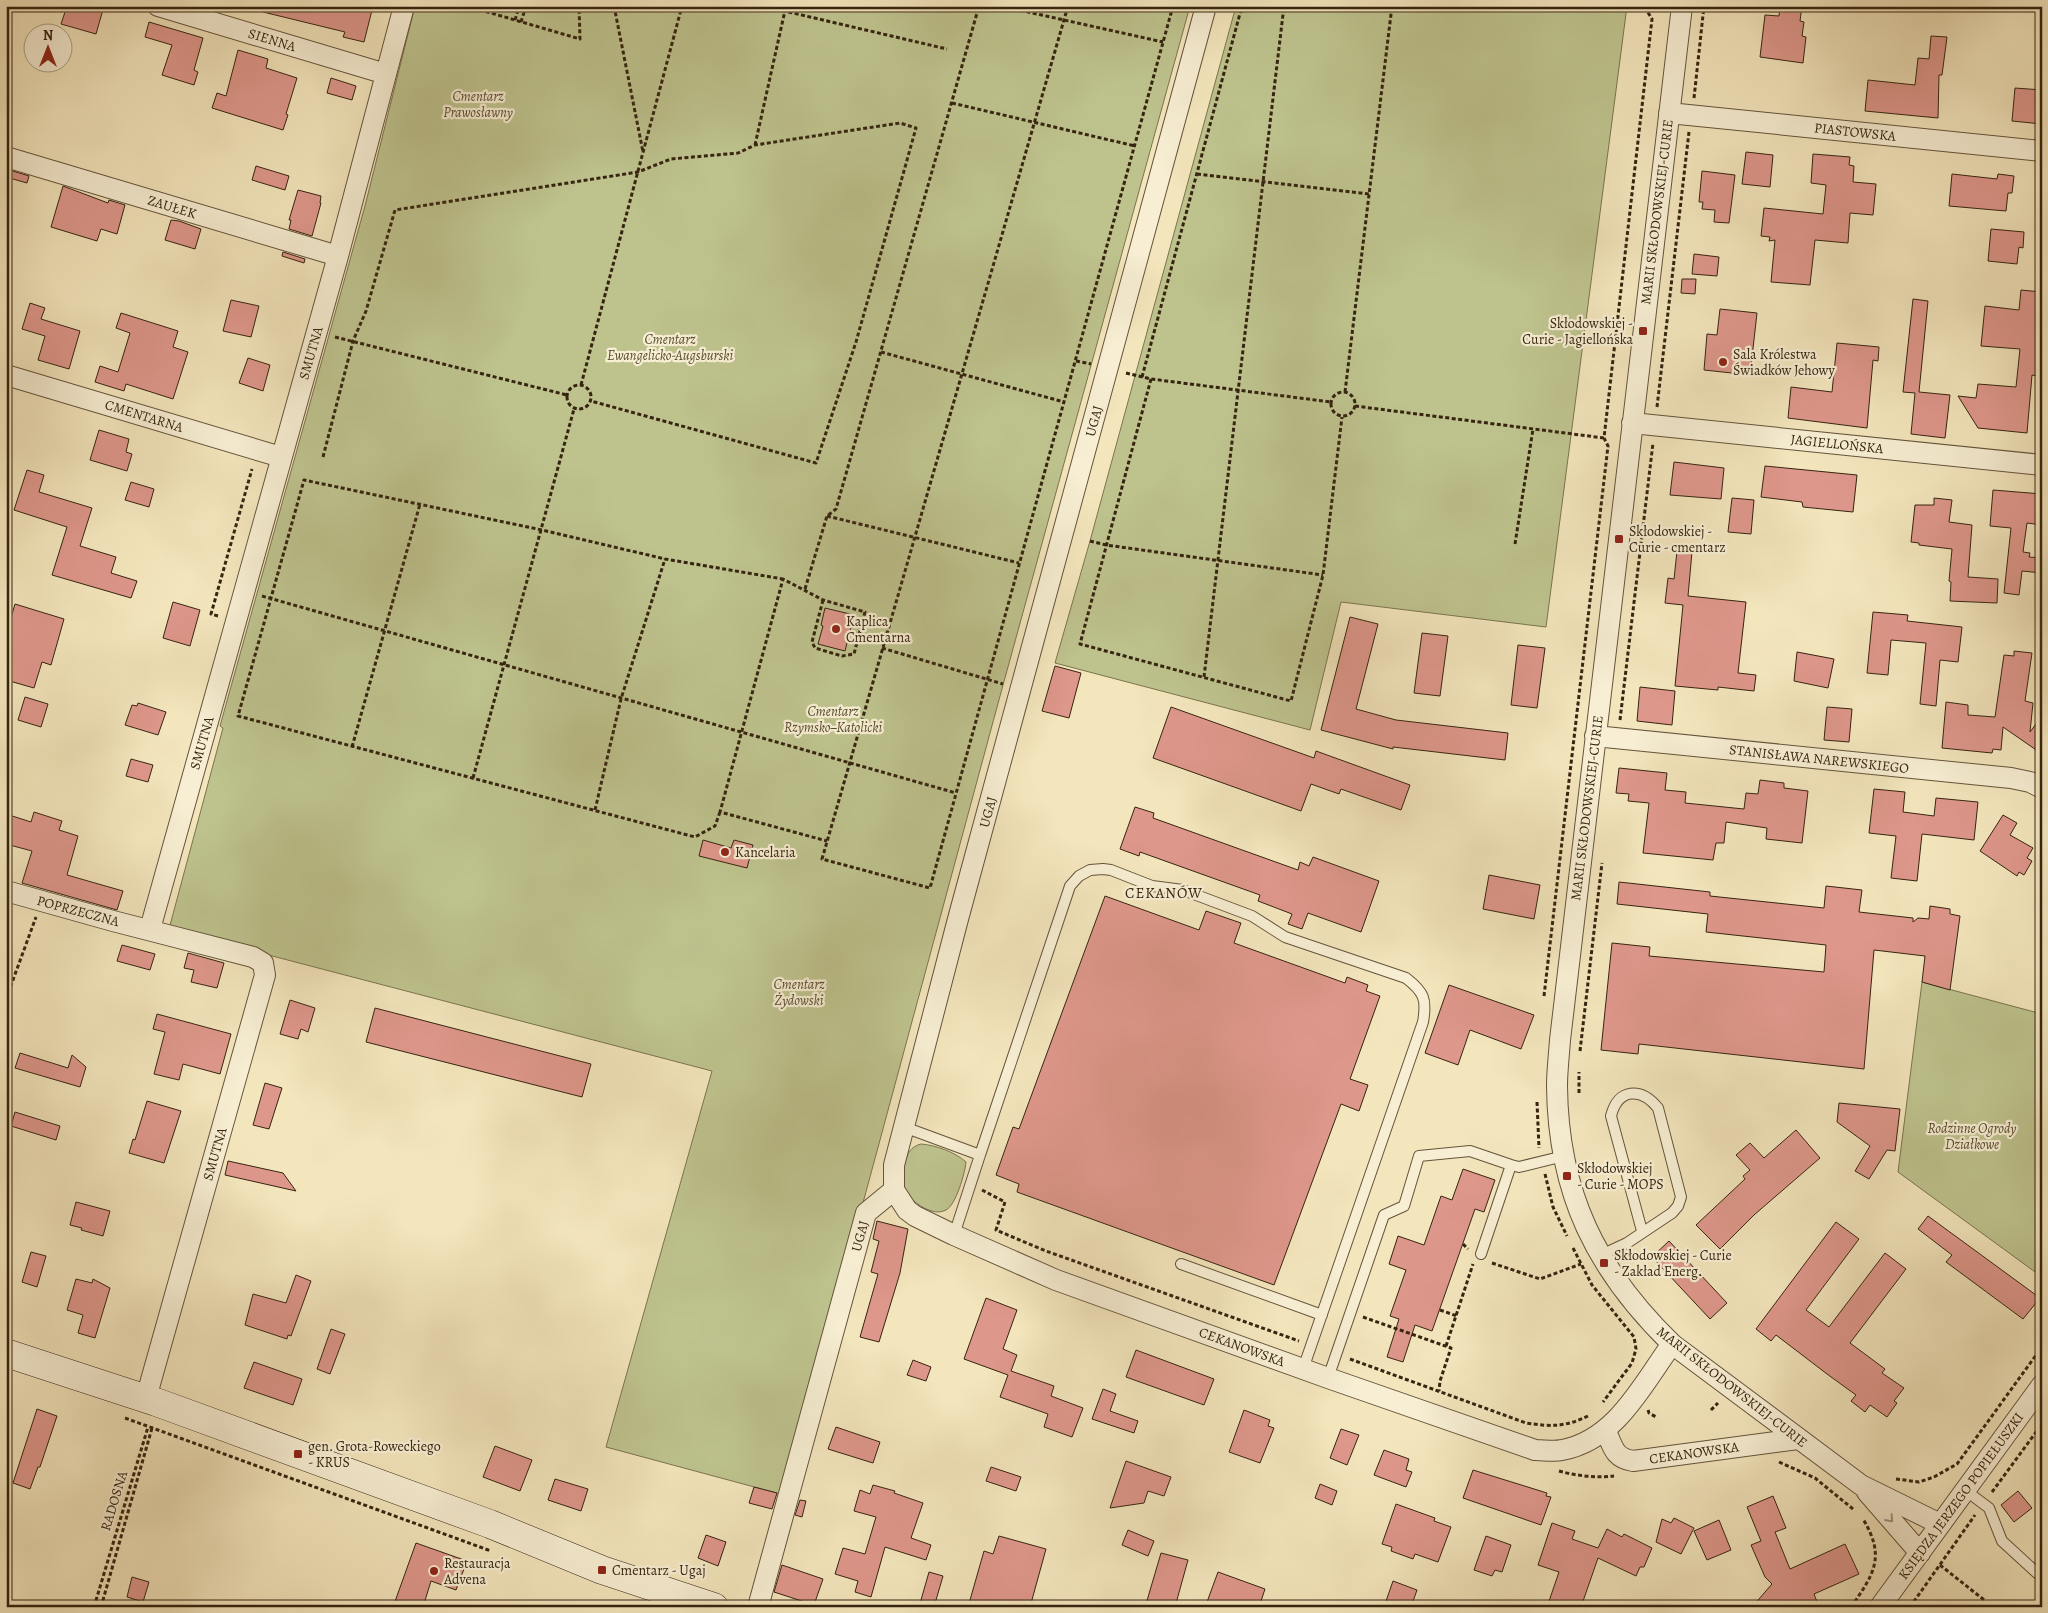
<svg xmlns="http://www.w3.org/2000/svg" width="2048" height="1613" viewBox="0 0 2048 1613" font-family="Alegreya,serif">
  <style>
    .green { fill: #bec38e; stroke: #7a744f }
    .building { fill: #de978b; stroke: #362410 }
    .lines { fill: none; stroke-linecap: round; stroke-linejoin: round }
    .lane-casing { stroke: #65543b; stroke-width: 12 }
    .street-casing { stroke: #65543b; stroke-width: 22 }
    .secondary-casing { stroke: #362410; stroke-width: 29 }
    .path { stroke: #362410; stroke-width: 3; stroke-dasharray: 4 2.5; stroke-linecap: butt }
    .lane { stroke: #f7eed3; stroke-width: 10 }
    .street { stroke: #f7eed3; stroke-width: 20 }
    .secondary { stroke: #f7eed3; stroke-width: 28 }
    .oneway { stroke: #a0937b }
    .poi-dot { fill: #8f2418; stroke: #f7eed3; stroke-width: 2 }
    .labels { text-anchor: middle; dominant-baseline: central; stroke-width: 4.5; stroke-linejoin: round; paint-order: stroke }
    .street-label { font-size: 14px; fill: #362410; stroke: #f7eed3 }
    .park-label { font-size: 14px; font-style: italic; fill: #584c30; stroke: #f7eed3 }
    .poi-label { font-size: 14px; fill: #362410; stroke: #f7eed3; text-anchor: start }
    .neighbourhood-label { font-size: 15px; letter-spacing: 1px; fill: #362410; stroke: #f7eed3 }
  </style>
  <rect width="100%" height="100%" fill="#f3e5bc"/>
  <filter id="stains"><feTurbulence type="fractalNoise" baseFrequency=".004" numOctaves="4"/><feColorMatrix values="0 0 0 0 .2 0 0 0 0 .09 0 0 0 0 .02 0 0 0 .5 -.17"/></filter>
  <radialGradient id="worn" r=".72"><stop offset=".6" stop-color="#630" stop-opacity="0"/><stop offset="1" stop-color="#630" stop-opacity=".3"/></radialGradient>
  <path class="green" d="M415,6H1190L1003,685L784,1495L606,1447L712,1071L169,929L223,728L220,726L365,206Z
    M1236,6H1627L1546,627L1341,602L1310,730L1055,663L1090,541Z
    M1922,982L2042,1014V1277L1898,1172Z
    M921,1144C935,1145 955,1152 966,1162C965,1173 956,1205 946,1210C938,1214 931,1211 924,1208C905,1197 899,1185 905,1163C908,1153 910,1147 921,1144Z"/>
  <path class="building" d="M67,6H104L96,34L61,24Z
    M264,6H373L364,42L343,37L345,32L263,12Z
    M1780,6H1802L1800,21L1804,22L1802,36L1806,37L1803,63L1760,57L1765,15L1779,16Z
    M149,22L203,38L194,70L198,72L194,85L162,75L172,45L145,37Z
    M1931,36L1947,37L1942,75H1939L1938,118L1865,111L1868,80L1915,85L1918,58L1929,59Z
    M238,50L268,59L266,68L297,78L286,114L288,115L283,130L212,108L217,93L226,96Z
    M331,78L356,86L352,100L327,93Z
    M2015,88L2042,90V124L2012,121Z
    M1746,152L1773,155L1770,187L1742,184Z
    M1813,154L1850,157L1849,165L1854,166L1853,182L1876,184L1873,215L1850,213L1848,243L1815,240L1810,285L1771,282L1775,240L1769,241L1770,237L1761,236L1764,208L1823,214L1826,185L1811,183Z
    M256,166L289,176L285,190L252,180Z
    M6,169L29,176L27,183L6,177Z
    M1702,171L1735,175L1729,223L1714,222L1715,210L1702,209L1703,202H1699Z
    M1952,174L1997,179L1998,174L2014,176L2012,193H2008L2006,211L1949,206Z
    M63,186L108,203L109,200L125,205L117,234L101,229L97,241L51,227Z
    M298,190L321,196L320,203H321L312,236L289,229L291,220H289Z
    M171,220L179,221L201,229L195,249L165,240Z
    M1991,229L2024,232L2023,248L2019,247L2017,264L1988,261Z
    M283,252L305,259L304,263L282,256Z
    M1694,254L1719,257L1717,276L1692,274Z
    M1682,279H1696L1695,294L1681,293Z
    M2021,290L2042,292V377L2032,375L2027,433L1978,428L1958,396L1976,398L1978,384L2016,387L2020,349L1981,346L1985,306L2019,310Z
    M1913,299L1928,301L1919,392L1950,395L1945,438L1911,434L1915,393L1903,392Z
    M231,300L259,306L251,337L223,331Z
    M30,303L45,308L41,319L80,331L69,369L38,360L45,336L22,329Z
    M1720,309L1757,313L1750,375L1704,370L1707,334L1717,335Z
    M121,313L178,331L173,347L188,352L173,399L126,384L124,391L95,382L100,366L118,372L130,333L116,328Z
    M1837,343L1879,347L1878,361L1873,360L1867,428L1788,418L1791,387L1832,392Z
    M248,358L270,365L263,391L239,383Z
    M99,430L129,439L126,452L132,454L127,471L90,460Z
    M1674,462L1724,468L1721,499L1670,495Z
    M1765,466L1857,475L1853,512L1803,507L1802,502L1761,497Z
    M27,470L44,475L39,492L92,508L80,546L116,557L111,573L137,581L131,598L52,575L67,527L14,510Z
    M131,482L154,489L149,507L125,500Z
    M1993,490L2042,494V525L2027,523L2023,552L2030,553L2029,557L2042,558V573L2022,571L2019,595L2004,593L2011,528L1990,526Z
    M1732,498L1754,500L1751,534L1728,532Z
    M1934,498L1952,500L1949,522L1972,525L1968,577L1998,579L1997,603L1950,601L1951,582L1949,581L1952,549L1919,545V543L1911,542L1915,505H1934Z
    M1677,551L1692,552L1688,596L1746,602L1738,673L1756,675L1754,691L1718,687V690L1675,686L1683,605L1665,603L1668,578L1674,579Z
    M173,602L200,610L190,646L163,638Z
    M15,604L64,619L51,665L42,662L34,688L6,680V635Z
    M825,608L854,615L845,651L818,644L823,626L821,625Z
    M1873,612L1908,615L1907,621L1962,627L1958,662L1940,660L1936,706L1920,704L1926,643L1891,640L1888,675L1867,673Z
    M1350,617L1378,624L1356,709L1396,720L1508,733L1505,760L1393,747V749L1321,730Z
    M1422,633L1448,636L1440,696L1414,693Z
    M1518,645L1545,648L1537,708L1511,705Z
    M2014,651L2032,653L2025,701L2033,703L2030,732L2042,716V754L2003,727L2001,750L1993,749L1992,753L1942,748L1946,702L1968,705V715L1995,717L2004,655L2014,656Z
    M1797,652L1834,659L1828,688L1794,681Z
    M1055,666L1081,673L1069,718L1042,711Z
    M1640,687L1675,691L1672,725L1637,721Z
    M25,697L48,704L41,727L18,720Z
    M138,703L166,712L158,735L125,725L132,705L137,706Z
    M1171,707L1314,758L1316,751L1410,785L1401,810L1341,789L1339,794L1311,784L1301,811L1153,758Z
    M1827,707L1852,709L1849,742L1824,740Z
    M131,759L153,765L148,782L126,776Z
    M1619,768L1667,773L1665,790L1686,792L1685,803L1744,809L1746,793L1758,794L1760,780L1784,783V788L1808,791L1802,843L1766,839L1767,828L1726,822L1724,843H1716L1713,860L1643,853L1649,803L1628,801L1629,794L1616,793Z
    M1874,789L1905,792L1903,812L1934,816L1936,798L1978,802L1974,840L1922,834L1917,881L1891,878L1896,836L1869,833Z
    M1135,807L1154,813L1153,818L1298,870L1300,862L1309,866L1313,857L1379,881L1361,932L1308,913L1302,929L1288,924L1292,914L1258,901L1260,895L1140,852L1139,856L1120,849Z
    M34,812L62,821L59,830L78,836L67,875L123,891L117,910L22,883L32,851L6,844V814L31,822Z
    M2003,815L2017,823L2010,835L2033,848L2027,858L2032,861L2024,875L2019,872L2017,876L1980,851Z
    M703,840L731,848L734,840L753,845L747,868L699,856Z
    M1489,875L1540,885L1534,919L1483,909Z
    M1619,882L1710,892V896L1824,908L1826,886L1862,890L1859,912L1913,918V922L1918,918L1929,919L1930,906L1950,909V914L1960,916L1950,990L1922,982L1925,956L1874,950L1864,1069L1639,1044L1638,1054L1601,1050L1612,943L1650,947L1649,956L1824,972L1826,945L1706,932L1708,914L1617,904Z
    M1105,896L1199,930L1206,911L1241,923L1234,943L1345,983L1347,977L1368,985L1366,991L1380,996L1350,1079L1368,1085L1359,1111L1341,1104L1274,1285L1017,1192L1019,1184L996,1175L1013,1127L1019,1129Z
    M122,945L155,954L150,970L117,961Z
    M188,953L224,963L217,988L191,982L194,970L184,968Z
    M1449,985L1534,1015L1521,1049L1470,1030L1458,1065L1425,1053Z
    M290,1000L315,1008L308,1032L301,1029L298,1039L280,1034Z
    M375,1008L591,1064L582,1097L366,1042Z
    M157,1014L231,1034L220,1074L183,1064L179,1080L154,1074L165,1032L153,1029Z
    M20,1053L68,1068L72,1055L86,1067L80,1087L15,1068Z
    M265,1083L282,1088L269,1129L253,1125Z
    M147,1101L181,1111L164,1163L129,1153L133,1139L135,1140Z
    M1839,1103L1900,1109L1895,1151L1887,1150L1869,1179L1855,1171L1870,1146L1837,1122Z
    M15,1112L60,1126L56,1140L11,1126Z
    M1796,1130L1820,1158L1754,1215L1720,1249L1696,1225L1745,1179L1743,1176L1750,1170L1736,1155L1750,1143L1764,1158Z
    M228,1161L283,1173L296,1191L225,1175Z
    M1463,1169L1495,1180L1484,1212L1475,1209L1432,1331L1415,1325L1403,1362L1387,1357L1399,1319L1390,1316L1406,1270L1389,1264L1398,1236L1424,1245L1441,1196L1452,1200Z
    M76,1202L110,1211L103,1236L81,1230L82,1228L70,1225Z
    M1928,1216L2040,1298L2023,1319L1946,1262L1952,1255L1918,1229Z
    M877,1221L908,1229L900,1273L879,1342L860,1337L878,1274L871,1272L879,1241L873,1239Z
    M1836,1222L1859,1239L1806,1310L1829,1327L1885,1253L1906,1269L1850,1343L1885,1369L1882,1373L1904,1388L1894,1401L1897,1403L1887,1417L1870,1405L1865,1412L1851,1401L1856,1395L1827,1374L1776,1335L1771,1341L1756,1329Z
    M1669,1241L1727,1303L1710,1319L1652,1257Z
    M31,1252L46,1256L37,1287L22,1282Z
    M296,1275L311,1281L291,1336L288,1335L287,1339L245,1325L253,1294L286,1303Z
    M76,1279L92,1283L93,1279L110,1288L95,1338L78,1333L83,1315L67,1310Z
    M986,1298L1017,1310L1003,1349L1017,1355L1011,1371L1054,1386L1051,1396L1083,1408L1072,1437L1044,1427L1048,1414L1000,1397L1008,1375L964,1359Z
    M331,1329L345,1334L330,1374L317,1369Z
    M1136,1350L1214,1379L1204,1405L1126,1377Z
    M913,1360L931,1367L926,1381L907,1375Z
    M254,1362L302,1379L293,1405L244,1388Z
    M1103,1389L1116,1394L1110,1411L1138,1421L1134,1433L1092,1419Z
    M37,1409L57,1416L40,1467H38L30,1489L13,1483Z
    M1244,1410L1270,1420L1268,1426L1274,1428L1260,1463L1229,1452Z
    M836,1427L880,1442L873,1463L828,1449Z
    M1341,1429L1359,1435L1347,1465L1330,1458Z
    M495,1446L532,1460L520,1491L483,1477Z
    M1384,1450L1409,1459L1406,1470L1412,1472L1406,1487L1374,1475Z
    M1126,1461L1171,1477L1164,1496L1148,1491L1144,1503L1110,1508Z
    M991,1467L1021,1477L1016,1491L986,1481Z
    M1473,1470L1547,1493L1546,1496L1551,1497L1541,1525L1463,1498Z
    M555,1479L588,1489L581,1511L548,1500Z
    M1320,1484L1337,1491L1332,1505L1315,1498Z
    M873,1485L895,1491L894,1493L923,1503L911,1538L931,1545L926,1560L885,1547L871,1597L855,1592L858,1581L835,1574L843,1548L865,1554L876,1517L854,1511L860,1490L870,1494Z
    M754,1487L777,1493L772,1509L749,1503Z
    M2018,1491L2032,1508L2014,1522L2001,1505Z
    M1773,1496L1786,1528L1775,1532L1790,1569L1845,1544L1859,1574L1814,1594L1819,1607H1752L1772,1584L1765,1577L1751,1545L1761,1541L1747,1507Z
    M800,1500L806,1501L802,1517L795,1515Z
    M1396,1504L1435,1518L1434,1521L1451,1527L1438,1562L1415,1554L1413,1559L1391,1551L1392,1547L1382,1544Z
    M1674,1518L1694,1528L1681,1554L1656,1542L1662,1519L1671,1523Z
    M1719,1520L1731,1550L1707,1560L1694,1531Z
    M1552,1523L1575,1531L1572,1539L1598,1548L1607,1529L1622,1537L1624,1534L1652,1548L1644,1567H1640L1636,1576L1598,1558L1581,1607H1547L1559,1572L1538,1565Z
    M1128,1530L1154,1541L1148,1556L1122,1545Z
    M706,1535L726,1542L718,1566L698,1558Z
    M999,1536L1046,1549L1030,1607H968L984,1551L993,1554Z
    M1486,1536L1511,1545L1502,1572L1495,1570L1492,1576L1474,1570Z
    M416,1543L467,1561L456,1590L431,1581L423,1607H393Z
    M1161,1553L1188,1560L1175,1607H1154L1146,1604Z
    M782,1565L823,1579L814,1605L774,1592Z
    M929,1572L943,1576L934,1607H919Z
    M1218,1572L1265,1589L1259,1607H1221L1207,1602Z
    M132,1577L149,1582L143,1602L127,1597Z
    M1393,1581L1417,1590L1411,1607H1384Z"/>
  <g class="lines">
    <defs>
      <path id="lane" d="M904,1127L980,1155L954,1235
        M980,1155L1070,886L1079,876L1090,870L1103,869L1111,870L1152,886L1183,890L1252,916L1285,937L1406,978C1424,992 1427,999 1423,1022L1303,1369
        M1511,1165L1519,1167L1564,1156
        M1599,1256L1627,1243L1672,1213L1678,1206L1681,1197L1658,1108C1641,1087 1618,1088 1611,1116L1642,1231
        M1181,1264L1322,1315
        M1328,1378L1384,1215L1404,1206L1419,1156L1470,1151L1511,1165L1481,1254
        M1965,1490L1989,1508L2002,1541L2037,1573"/>
      <path id="street" d="M158,6L386,74
        M1206,6L958,919L894,1165V1190L907,1210L915,1216L954,1235L1056,1280L1328,1378L1535,1450C1544,1450 1554,1452 1562,1450C1616,1440 1642,1385 1672,1344
        M1682,6L1560,1040C1559,1055 1557,1071 1557,1086C1558,1193 1596,1270 1672,1344L1861,1485L1940,1524
        M1669,113L2042,151
        M6,157L338,256
        M6,375L281,457
        M1632,423L2042,465
        M1595,736L2011,778L2030,782L2042,788
        M6,891L113,921L253,957L263,963L265,975L146,1398
        M150,929L338,256L404,6
        M1606,1431C1613,1447 1614,1458 1633,1461L1798,1439
        M1867,1492L1920,1553
        M758,1607L866,1213L894,1190
        M1880,1607L2042,1385"/>
      <path id="secondary" d="M6,1353L156,1402L490,1524L602,1570L714,1607"/>
    </defs>
    <use href="#lane" class="lane-casing"/>
    <use href="#street" class="street-casing"/>
    <use href="#secondary" class="secondary-casing"/>
    <path class="path" d="M467,6L580,39L579,6
      M505,6L518,10L519,6
      M614,6L643,152
      M763,6L947,49
      M1001,6L1163,42
      M1068,6L822,859L930,888L1173,6
      M515,20L518,10
      M521,22L526,6
      M1694,98L1704,6
      M952,103L1135,146
      M755,145L786,6
      M1197,174L1369,194
      M335,337L567,395
      M881,352L1064,402
      M1076,361L1091,364
      M1126,373L1151,379L1331,402
      M1142,377L1242,6
      M1151,379L1080,644L1291,701L1323,575L1342,417
      M567 397a12 12 0 1 1 24 0a12 12 0 1 1-24 0Z
      M581,385L682,6
      M1331 404a12 12 0 1 1 24 0a12 12 0 1 1-24 0Z
      M1345,392L1392,6
      M1355,406L1604,438
      M1657,407L1689,132
      M323,457L353,341L366,311L395,210L638,172L671,159L738,153L755,145L900,123L916,128L856,342L816,463L591,401
      M827,516L1019,563
      M1090,541L1106,545L1323,575
      M1515,544L1533,429
      M805,589L827,516L836,509L979,6
      M262,596L956,793
      M823,600L812,642L815,648L842,656L854,654L865,612L823,600L783,579L720,812L827,841
      M218,616L211,614L252,469
      M850,632L883,642
      M882,648L1003,684
      M1204,677L1284,6
      M1620,720L1653,443
      M352,747L420,504
      M473,778L574,409
      M595,810L621,699L665,559
      M720,812L715,826L695,837L238,716L304,480L542,530L665,559L783,579
      M1544,996L1608,446L1604,438L1652,19L1644,6
      M6,999L36,917
      M1580,1051L1602,863
      M1579,1093V1072
      M1537,1102L1539,1148
      M1545,1174L1553,1207L1567,1236
      M982,1190L1005,1202L996,1230L1046,1251L1299,1341
      M1463,1244L1468,1249
      M1573,1248L1592,1285L1634,1337L1636,1349L1632,1363L1603,1402
      M1492,1263L1540,1279L1581,1264
      M1440,1310L1457,1316
      M1363,1317L1451,1348L1440,1381L1439,1391
      M1446,1346L1473,1264
      M1350,1359L1526,1423C1552,1427 1566,1427 1590,1415
      M1648,1410L1649,1413L1656,1417
      M1711,1410L1718,1403
      M125,1418L491,1551
      M1779,1462L1815,1478L1853,1509
      M1559,1471C1577,1476 1596,1478 1614,1476
      M1896,1479L1919,1482L1934,1477L1957,1464L2042,1347
      M1992,1492L2042,1424
      M1940,1565L1993,1607
      M94,1607L148,1427
      M101,1607L152,1428
      M1851,1607C1874,1574 1886,1557 1863,1519
      M1910,1607L1975,1515"/>
    <use href="#lane" class="lane"/>
    <use href="#street" class="street"/>
    <use href="#secondary" class="secondary"/>
  </g>
  <defs><path id="oneway-chevron" d="M-2-3.5L2.5 0L-2 3.5" fill="none" stroke-width="1.6" stroke-linecap="round" stroke-linejoin="round" transform="scale(1.25)"/></defs>
  <use class="oneway" href="#oneway-chevron" transform="translate(1890 1519) rotate(49)"/>
  <g class="poi-dot">
    <rect x="1638" y="326" width="10" height="10" rx="2.5"/>
    <circle cx="1723" cy="362" r="5"/>
    <rect x="1614" y="534" width="10" height="10" rx="2.5"/>
    <circle cx="836" cy="629" r="5"/>
    <circle cx="725" cy="852" r="5"/>
    <rect x="1562" y="1171" width="10" height="10" rx="2.5"/>
    <rect x="1599" y="1258" width="10" height="10" rx="2.5"/>
    <rect x="293" y="1449" width="10" height="10" rx="2.5"/>
    <rect x="597" y="1565" width="10" height="10" rx="2.5"/>
    <circle cx="434" cy="1571" r="5"/>
  </g>
  <g class="labels">
    <g class="street-label">
      <text transform="translate(272 40) rotate(17)">SIENNA</text>
      <text transform="translate(1855 132) rotate(6)">PIASTOWSKA</text>
      <text transform="translate(172 207) rotate(17)">ZAUŁEK</text>
      <text transform="translate(1657 212) rotate(-83)">MARII SKŁODOWSKIEJ-CURIE</text>
      <text transform="translate(311 353) rotate(-74)">SMUTNA</text>
      <text transform="translate(144 416) rotate(17)">CMENTARNA</text>
      <text transform="translate(1094 421) rotate(-75)">UGAJ</text>
      <text transform="translate(1837 444) rotate(6)">JAGIELLOŃSKA</text>
      <text transform="translate(202 743) rotate(-74)">SMUTNA</text>
      <text transform="translate(1819 759) rotate(6)">STANISŁAWA NAREWSKIEGO</text>
      <text transform="translate(1587 808) rotate(-83)">MARII SKŁODOWSKIEJ-CURIE</text>
      <text transform="translate(988 812) rotate(-75)">UGAJ</text>
      <text transform="translate(78 911) rotate(15)">POPRZECZNA</text>
      <text transform="translate(215 1154) rotate(-74)">SMUTNA</text>
      <text transform="translate(860 1236) rotate(-75)">UGAJ</text>
      <text transform="translate(1242 1347) rotate(20)">CEKANOWSKA</text>
      <text transform="translate(1732 1387) rotate(38)">MARII SKŁODOWSKIEJ-CURIE</text>
      <text transform="translate(1694 1453) rotate(-8)">CEKANOWSKA</text>
      <text transform="translate(1961 1496) rotate(-54)">KSIĘDZA JERZEGO POPIEŁUSZKI</text>
      <text transform="translate(114 1501) rotate(-73)">RADOSNA</text>
    </g>
    <g class="park-label">
      <text x="478" y="96">Cmentarz<tspan x="478" dy="16">Prawosławny</tspan></text>
      <text x="670" y="339">Cmentarz<tspan x="670" dy="16">Ewangelicko-Augsburski</tspan></text>
      <text x="833" y="711">Cmentarz<tspan x="833" dy="16">Rzymsko–Katolicki</tspan></text>
      <text x="799" y="984">Cmentarz<tspan x="799" dy="16">Żydowski</tspan></text>
      <text x="1972" y="1128">Rodzinne Ogrody<tspan x="1972" dy="16">Działkowe</tspan></text>
    </g>
    <g class="poi-label">
      <text x="1633" y="323" text-anchor="end">Skłodowskiej -<tspan x="1633" dy="16">Curie - Jagiellońska</tspan></text>
      <text x="1733" y="354">Sala Królestwa<tspan x="1733" dy="16">Świadków Jehowy</tspan></text>
      <text x="1629" y="531">Skłodowskiej -<tspan x="1629" dy="16">Curie - cmentarz</tspan></text>
      <text x="846" y="621">Kaplica<tspan x="846" dy="16">Cmentarna</tspan></text>
      <text x="735" y="852">Kancelaria</text>
      <text x="1577" y="1168">Skłodowskiej<tspan x="1577" dy="16">- Curie - MOPS</tspan></text>
      <text x="1614" y="1255">Skłodowskiej - Curie<tspan x="1614" dy="16">- Zakład Energ.</tspan></text>
      <text x="308" y="1446">gen. Grota-Roweckiego<tspan x="308" dy="16">- KRUS</tspan></text>
      <text x="444" y="1563">Restauracja<tspan x="444" dy="16">Advena</tspan></text>
      <text x="612" y="1570">Cmentarz - Ugaj</text>
    </g>
    <g class="neighbourhood-label">
      <text x="1164" y="893">CEKANÓW</text>
    </g>
  </g>
  <rect width="2048" height="1613" fill="none" stroke="#f3e5bc" stroke-width="25"/>
  <rect x="8" y="8" width="2033" height="1598" fill="none" stroke="#362410" stroke-width="2.5"/>
  <rect x="12" y="12" width="2023" height="1588" fill="none" stroke="#362410"/>
  <g transform="translate(48 48)"><circle r="24" fill="#f7eed3" stroke="#aa9d85"/>
  <path d="M0-4L9 19L0 12L-9 19Z" fill="#8f2418"/>
  <text y="-8" font-size="14" font-weight="bold" text-anchor="middle" fill="#362410">N</text>
  </g>
  <rect width="100%" height="100%" filter="url(#stains)"/>
  <rect width="100%" height="100%" fill="url(#worn)"/>
</svg>
